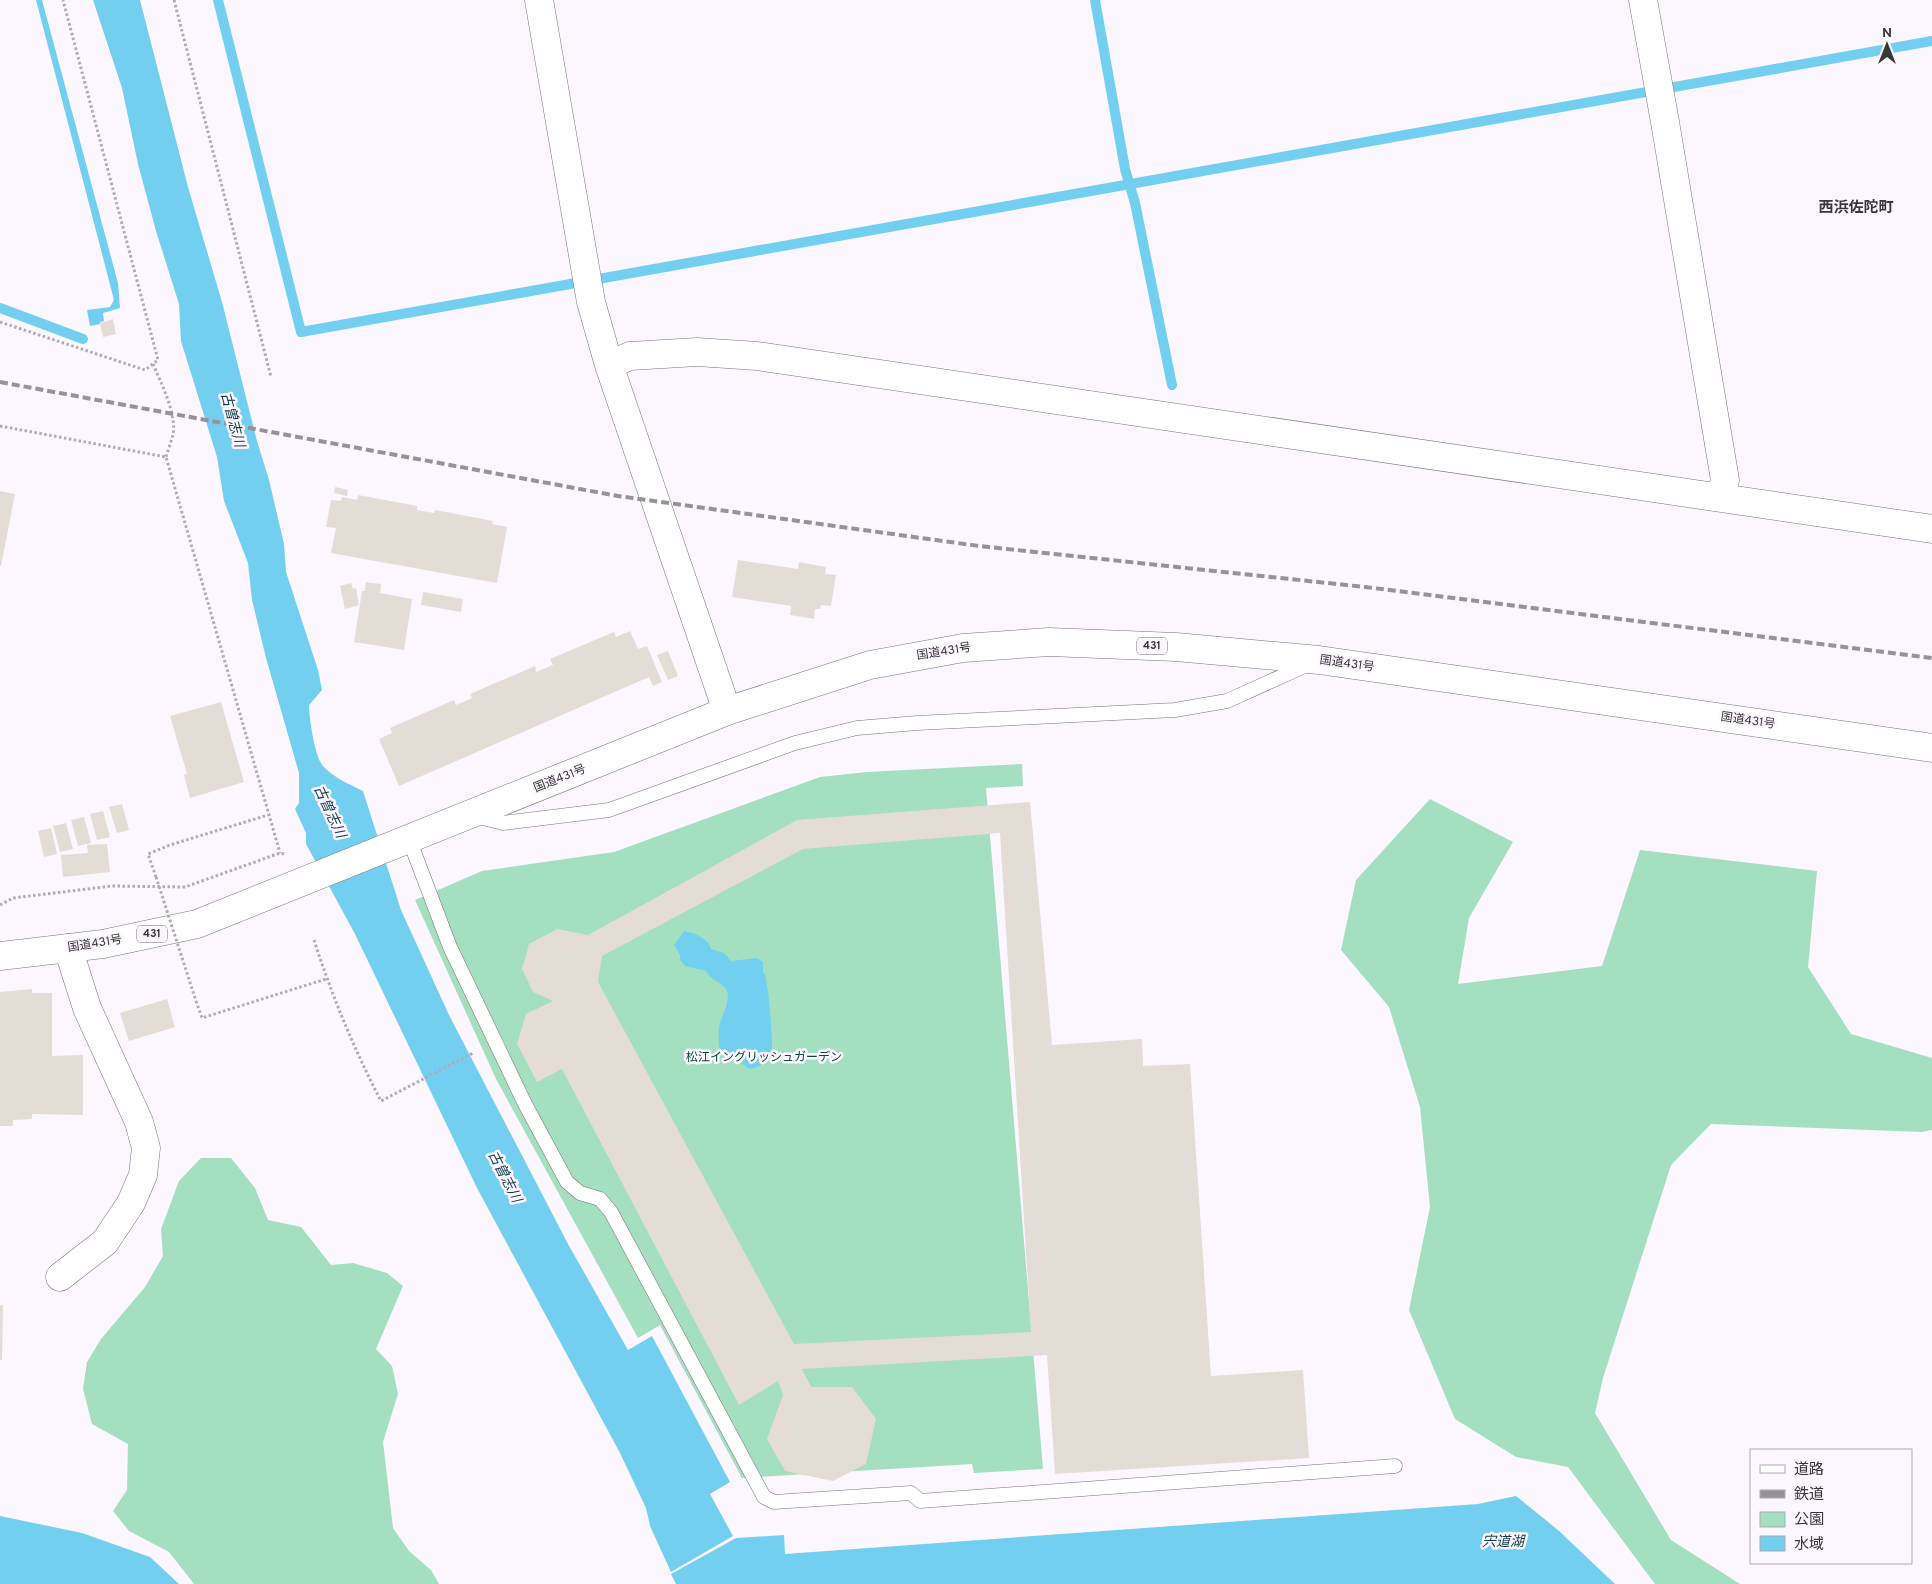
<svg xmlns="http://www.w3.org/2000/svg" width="1932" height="1584" viewBox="0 0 1932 1584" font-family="Overpass,'Noto Sans JP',sans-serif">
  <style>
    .green { fill: #a4dfc0 }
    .water { fill: #73cff0 }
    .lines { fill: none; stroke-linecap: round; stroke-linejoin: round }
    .stream { stroke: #73cff0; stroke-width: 10 }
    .building { fill: #e3ddd6; fill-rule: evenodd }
    .lane-casing { stroke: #777279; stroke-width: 15 }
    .street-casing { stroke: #777279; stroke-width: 29 }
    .highway-casing { stroke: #777279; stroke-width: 29 }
    .path { stroke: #b0abb1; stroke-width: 3; stroke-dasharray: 2.5 2.5; stroke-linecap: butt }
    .lane { stroke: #fff; stroke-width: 14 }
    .street { stroke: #fff; stroke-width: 28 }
    .highway { stroke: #fff; stroke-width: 28 }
    .rail { stroke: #969298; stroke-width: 4; stroke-dasharray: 8 4; stroke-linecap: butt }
    .path-bridge { stroke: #b0abb1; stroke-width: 3; stroke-dasharray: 2.5 2.5; stroke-linecap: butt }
    .labels { text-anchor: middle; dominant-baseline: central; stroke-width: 5; stroke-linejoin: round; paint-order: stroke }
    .shield { fill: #fcf6fe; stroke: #747075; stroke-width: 1 }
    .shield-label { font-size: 11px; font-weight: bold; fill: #39373a }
    .street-label { font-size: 12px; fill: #39373a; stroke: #fcf6fe }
    .park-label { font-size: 12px; fill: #074b31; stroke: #fcf6fe }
    .water-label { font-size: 14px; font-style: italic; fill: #113b49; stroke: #fcf6fe }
    .quarter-label { font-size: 15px; font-weight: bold; fill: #39373a; stroke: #fcf6fe }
  </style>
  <rect width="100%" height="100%" fill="#fcf6fe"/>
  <path class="green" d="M1022,764L1023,786L986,788L1043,1469L974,1473L972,1464L742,1478L660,1325L638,1338L496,1079L415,900L482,871L614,852L820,777L867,772Z
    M1430,799L1513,842L1469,918L1458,984L1602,966L1640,850L1817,871L1808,967L1851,1034L1932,1058V1130L1922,1132L1711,1124L1671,1165L1603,1378L1595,1413L1671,1540L1740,1584H1655L1568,1467L1516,1457L1455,1419L1409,1310L1430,1207L1420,1107L1389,1007L1341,950L1356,880Z
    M201,1158H231L255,1188L268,1220L301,1227L331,1265L353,1263L387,1273L403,1286L376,1349L392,1366L398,1394L383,1442L393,1528L409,1551L431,1570L439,1584H194L169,1552L129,1531L113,1511L127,1490L128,1444L92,1424L83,1389L87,1362L101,1339L145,1287L163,1256L161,1229L179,1181Z"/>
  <path class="water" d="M36,0H42L118,283L120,308L103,313L104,321L100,322V324L90,326L87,310L110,307L114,300Z
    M93,0H140L188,187L222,302L257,441L269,480L284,544L286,572L318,670L322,690L309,705C309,717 315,758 323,766C334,778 349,784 363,791L401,910L449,1015L568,1244L628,1350L652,1336L730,1482L710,1494L733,1536L671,1572L650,1526L646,1508L620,1453L477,1188L355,934L306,844V833L295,809L299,803V773L266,658L252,600L248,563L224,501L217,457L181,341L179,304L156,231L138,164L122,88Z
    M684,931C695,933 708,938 711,949L724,953L731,961L757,958L763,962V972L766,975C765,981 767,984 768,990C769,1000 774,1050 771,1056C767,1063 757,1068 749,1069C738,1059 728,1057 719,1047C719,1040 718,1033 719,1027C721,1016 732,1000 726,989C721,981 712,982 706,971L685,966L680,960V955L674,945Z
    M1516,1496L1558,1530L1615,1584H676L671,1574L736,1538L784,1535L785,1554L1478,1504Z
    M0,1516L82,1533L150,1557L179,1584H0Z"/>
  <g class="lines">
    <path class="stream" d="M218,0L301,332L1932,41
      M1095,0L1125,169L1135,203L1172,385
      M0,308L83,339"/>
  </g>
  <path class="building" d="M113,319L116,334L103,337L100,323Z
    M335,487L348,490L347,496L334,493Z
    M0,491L15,494L1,566H0Z
    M358,495L417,506V510L434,513L435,510L493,521L492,524L507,527L497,583L331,553L336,528L326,527L331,500L341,501L342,497L357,500Z
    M738,560L798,569L799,562L826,567L825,574L836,575L831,606L821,605L820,609H815L814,619L790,615L791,606L732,597Z
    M366,582L381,584L380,593L412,599L404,650L354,642L362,591H365Z
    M351,583L353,589L356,588L359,605L345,609L340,586Z
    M423,592L463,599L461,612L421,605Z
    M630,631L638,649L647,646L662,682L653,686L649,677L399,786L379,739L392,733L390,728L454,700L456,705L472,698L470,694L535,666L536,672L553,665L550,659L614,632L616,637Z
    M668,651L678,676L668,680L657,655Z
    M221,702L244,782L190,798L184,775L187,774L170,716Z
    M1030,802L1052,1045L1142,1039L1143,1066L1190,1064L1211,1376L1303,1370L1309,1458L1055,1474L1047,1355L802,1369L811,1387H852L876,1419L866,1464L833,1481L785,1471L767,1439L783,1395L778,1381L739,1405L562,1069L537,1082L517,1044L526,1014L553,1001L533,992L522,969L529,944L557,929L588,935L797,820ZM1000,833L1031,1332L794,1344L598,982L602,956L803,849Z
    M122,804L129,830L117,833L109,807Z
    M103,811L110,837L97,840L90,814Z
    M84,817L91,843L78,846L71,820Z
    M66,823L73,849L60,852L53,826Z
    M51,828L57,854L44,857L38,831Z
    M107,844L110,872L63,877L61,855L88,853L87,845Z
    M32,989V993H52V1056L83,1055V1115L32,1114V1119L13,1120V1126H0V992Z
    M167,999L175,1027L129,1041L120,1013Z
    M0,1305H3L2,1360H0Z"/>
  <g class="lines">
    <defs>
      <path id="lane" d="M475,816L503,823L609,810L795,743L857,728L917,723L1175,710L1227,701L1309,664
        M409,839L450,947L525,1104L567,1182L580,1193L600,1199L611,1212L764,1497L774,1502L911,1493L920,1501L1395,1466"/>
      <path id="street" d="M539,0L591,302L609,365L727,711
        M1643,0L1665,122L1725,480L1721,497
        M609,365L630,356L697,352L757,356L1932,529
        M60,1277L105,1242L131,1203L143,1175L146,1148L139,1122L87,1008L68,948"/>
      <path id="highway" d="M0,956L103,944L197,924L727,711L870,665L963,648L1049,642L1176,647L1319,660L1932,748"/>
    </defs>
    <use href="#lane" class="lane-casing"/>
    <use href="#street" class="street-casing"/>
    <use href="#highway" class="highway-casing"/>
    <path class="path" d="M174,0L271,377
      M0,322L145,370L158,360L63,0
      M153,364C161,383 177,414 173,435C171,442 168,450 166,457
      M0,426L166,457L280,853
      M156,877L148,854L170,845L268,815
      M0,905L13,898L112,886L185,887L280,853L284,854
      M314,940C332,996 354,1049 381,1101L473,1053
      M196,1001L202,1018L326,979"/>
    <use href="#lane" class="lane"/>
    <use href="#street" class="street"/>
    <use href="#highway" class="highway"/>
    <path class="rail" d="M0,382L618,496L979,546L1365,587L1932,658"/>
    <path class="path-bridge" d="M156,877L196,1001"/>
  </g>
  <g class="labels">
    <g class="shield">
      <rect x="1137" y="637.5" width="30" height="17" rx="4"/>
      <rect x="137" y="925.5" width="30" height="17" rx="4"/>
    </g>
    <g class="shield-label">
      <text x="1152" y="646">431</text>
      <text x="152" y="934">431</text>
    </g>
    <g class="street-label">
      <text transform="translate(944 652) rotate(-9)">国道431号</text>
      <text transform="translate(1347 664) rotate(8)">国道431号</text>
      <text transform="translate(1748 721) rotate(8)">国道431号</text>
      <text transform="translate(560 779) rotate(-22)">国道431号</text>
      <text transform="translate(95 944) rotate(-9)">国道431号</text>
    </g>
    <g class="park-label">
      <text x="764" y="1058">松江イングリッシュガーデン</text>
    </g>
    <g class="water-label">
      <text transform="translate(232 420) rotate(75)">古曽志川</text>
      <text transform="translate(329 812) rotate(65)">古曽志川</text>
      <text transform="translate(504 1177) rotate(63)">古曽志川</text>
      <text x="1503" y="1542">宍道湖</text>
    </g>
    <g class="quarter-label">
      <text x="1856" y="208">西浜佐陀町</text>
    </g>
  </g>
  <rect x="1750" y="1449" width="162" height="115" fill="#fcf6fe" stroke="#aeaab0"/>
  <rect x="1760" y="1465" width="25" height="8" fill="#ffffff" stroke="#aeaab0"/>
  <text x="1794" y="1474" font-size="15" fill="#39373a">道路</text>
  <rect x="1760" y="1490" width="25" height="8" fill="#969298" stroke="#aeaab0"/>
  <text x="1794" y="1499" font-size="15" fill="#39373a">鉄道</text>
  <rect x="1760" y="1512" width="25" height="15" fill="#a4dfc0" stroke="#aeaab0"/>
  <text x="1794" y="1524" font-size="15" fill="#39373a">公園</text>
  <rect x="1760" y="1536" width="25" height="15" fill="#73cff0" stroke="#aeaab0"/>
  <text x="1794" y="1549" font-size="15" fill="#39373a">水域</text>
  <g transform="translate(1887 45)" stroke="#fcf6fe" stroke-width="4" paint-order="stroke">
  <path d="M0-4L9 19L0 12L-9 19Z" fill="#39373a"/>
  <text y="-8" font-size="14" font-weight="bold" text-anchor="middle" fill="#39373a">N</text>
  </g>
</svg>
